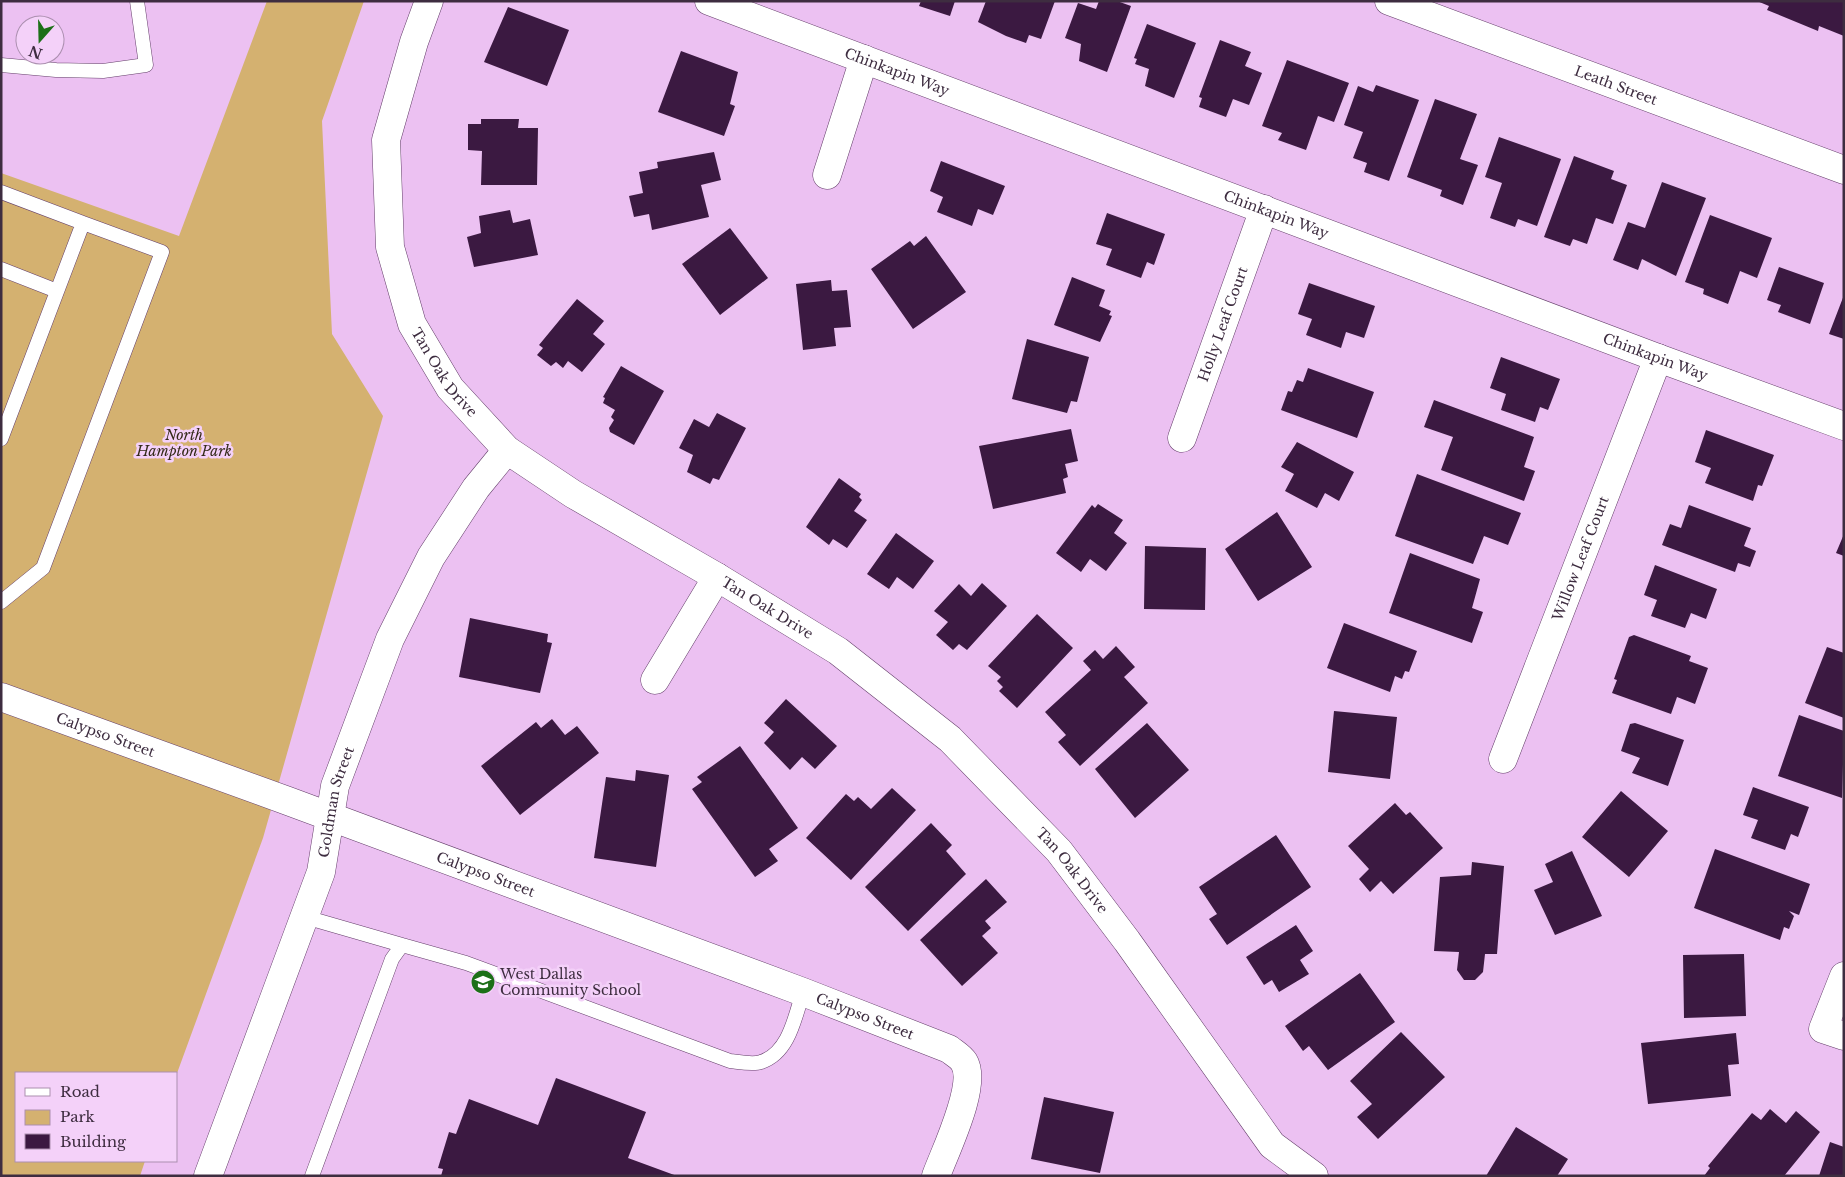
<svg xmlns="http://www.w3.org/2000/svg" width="1845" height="1177" viewBox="0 0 1845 1177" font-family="'Libre Baskerville',serif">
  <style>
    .green { fill: #d4b170 }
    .building { fill: #3b1941 }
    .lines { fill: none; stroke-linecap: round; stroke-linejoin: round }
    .service-casing { stroke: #643f6a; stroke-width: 15 }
    .minor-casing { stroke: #643f6a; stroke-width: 29 }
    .service { stroke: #fff; stroke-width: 14 }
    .minor { stroke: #fff; stroke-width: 28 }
    .labels { text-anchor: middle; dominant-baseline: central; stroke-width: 5; stroke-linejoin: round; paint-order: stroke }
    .street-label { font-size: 14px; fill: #3e2d40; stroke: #f4d1f9 }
    .park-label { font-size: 14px; font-style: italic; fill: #342a19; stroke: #f4d1f9 }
    .poi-label { font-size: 14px; fill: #3e2d40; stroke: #f4d1f9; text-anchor: start }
  </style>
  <rect width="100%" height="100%" fill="#ecc1f2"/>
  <path class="green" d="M267,1H364L322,121L332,334L383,416L263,838L176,1076V1073H16V1161H145L140,1176H1V173L179,236Z"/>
  <path class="building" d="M921,1H955L950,16L919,6Z
    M986,1H1055L1041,39L1029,35L1026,43L1006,36L978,22Z
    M1099,1H1117L1131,6L1107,72L1079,61L1081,44L1065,38L1078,3L1096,9Z
    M1757,1H1844V36L1819,26L1818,31L1767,10L1769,6Z
    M508,7L569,30L547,86L484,62Z
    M1147,24L1196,43L1174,98L1145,86L1149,69L1135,64L1137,59L1134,58Z
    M1220,40L1251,52L1245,66L1262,73L1249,105L1233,99L1226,117L1199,107L1202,98L1199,97Z
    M681,51L738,72L730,104L735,106L724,136L658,112Z
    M1287,60L1349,83L1334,122L1318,116L1306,150L1278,140L1282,133L1262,126Z
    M1376,85L1419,100L1389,181L1364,172L1367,163L1353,158L1363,132L1344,125L1358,86L1373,92Z
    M1435,99L1477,114L1460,159L1478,165L1463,205L1440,196L1442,190L1407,177Z
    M481,119H519L518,128H538L537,185H481L482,151L468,150V124H481Z
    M1499,137L1561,159L1537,226L1518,219L1515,227L1490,218L1502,183L1485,177Z
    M714,152L721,180L701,185L709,217L652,230L649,214L634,217L629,196L643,193L639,172L658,168L657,162Z
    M1574,156L1614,171L1611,179L1627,185L1613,224L1596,218L1587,244L1573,239L1570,246L1544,237Z
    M941,161L1005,186L993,215L978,209L972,226L937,212L943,197L930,191Z
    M1662,182L1706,198L1676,276L1642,259L1638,270L1613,260L1628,222L1645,228Z
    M510,210L513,223L530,219L538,255L474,267L467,237L481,233L479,216Z
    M1107,213L1165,234L1154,265L1147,262L1141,278L1106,265L1112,249L1096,244Z
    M1710,215L1772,238L1757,278L1740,271L1728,304L1703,294L1704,289L1685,282Z
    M730,228L768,278L720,315L682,264Z
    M926,236L966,292L913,329L871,269L910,241L914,246Z
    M1779,267L1824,283L1810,324L1778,312L1781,305L1767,300Z
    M1072,277L1105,290L1099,306L1111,311L1109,315L1112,316L1100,342L1054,325Z
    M831,280L832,291L847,290L851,327L834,328L836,346L803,350L796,284Z
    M1309,283L1375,306L1364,338L1346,332L1341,348L1306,335L1312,319L1298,314Z
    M1844,295V339L1829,334Z
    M577,299L604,321L593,334L605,344L582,372L568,361L563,368L556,362L551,366L537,355L543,348L539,345Z
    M1027,339L1089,357L1077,402L1071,401L1067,413L1012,399Z
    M1501,357L1560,379L1548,410L1540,407L1535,422L1501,410L1506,394L1490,388Z
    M621,366L664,391L634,445L610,432L609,428L614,420L611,417L615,410L603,403L605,398L603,397Z
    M1308,368L1374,392L1357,438L1281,410L1288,391L1292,392L1297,380L1303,382Z
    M1434,400L1534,437L1524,467L1535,471L1524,501L1441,470L1453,437L1424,427Z
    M717,413L746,428L719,480L713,478L710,484L687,472L693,455L679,448L694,419L709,427Z
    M1071,429L1078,461L1065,464L1068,477L1063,479L1066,493L993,509L979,446Z
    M1706,430L1774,455L1762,486L1758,485L1753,501L1705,483L1711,468L1695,462Z
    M1297,442L1354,472L1339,501L1325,493L1317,508L1285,491L1294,474L1281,467Z
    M1417,474L1521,513L1508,545L1484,536L1473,564L1395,536Z
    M839,478L861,494L859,497L862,500L854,511L867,520L847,548L833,539L829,545L806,527Z
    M1098,504L1123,520L1114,533L1127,543L1106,571L1090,559L1081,572L1056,553L1092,505L1095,508Z
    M1689,505L1751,528L1744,546L1756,551L1750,567L1738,563L1735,572L1662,545L1670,524L1681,528Z
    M1277,512L1312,567L1258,601L1225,549Z
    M896,533L934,561L913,589L897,577L889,589L867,574Z
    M1844,534V556L1836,553Z
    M1145,546L1206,548L1205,610L1144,609Z
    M1410,553L1480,579L1472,608L1483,612L1472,643L1389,613Z
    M1655,565L1717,589L1706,619L1691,613L1685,628L1651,616L1657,600L1644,595Z
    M982,583L1007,606L967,650L959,644L953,650L936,635L948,622L934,611L959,584L971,596Z
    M1037,614L1073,648L1017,708L999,691L1003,687L997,681L1001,677L988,666Z
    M470,618L548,634L547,642L552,643L540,693L459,677Z
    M1344,623L1417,651L1409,672L1405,671L1402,679L1395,676L1390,692L1327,668Z
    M1634,635L1691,656L1689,661L1708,668L1695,704L1677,697L1671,714L1612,693L1617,680L1614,679L1629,637Z
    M1116,646L1135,667L1124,677L1148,703L1080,766L1058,742L1066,735L1045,712L1091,670L1083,661L1095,650L1103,659Z
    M1827,647L1844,653V718L1805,703Z
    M786,699L837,746L815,769L802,757L790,770L764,743L774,732L764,723Z
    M1334,711L1397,717L1390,779L1328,772Z
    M1799,715L1844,731L1842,798L1778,776Z
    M552,719L565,735L577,726L599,753L520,815L481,766L536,722L541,728Z
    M1147,723L1189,770L1135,818L1095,769Z
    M1635,723L1684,740L1668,786L1632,773L1640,758L1621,751L1630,724Z
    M740,746L798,828L769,849L778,861L755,877L692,789L702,782L697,777Z
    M636,770L669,775L656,867L594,858L606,777L635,781Z
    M1753,787L1809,807L1798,837L1791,834L1785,850L1751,838L1758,820L1743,815Z
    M892,788L916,810L851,880L806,838L846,794L854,801L858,797L871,809Z
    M1621,791L1668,831L1629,877L1582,837Z
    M1395,803L1406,815L1410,812L1443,848L1393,894L1381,881L1370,892L1359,879L1369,869L1348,846Z
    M931,823L952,845L946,851L966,874L908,931L865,887Z
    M1276,835L1311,887L1227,945L1209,919L1217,914L1199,887Z
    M1715,849L1810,884L1799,915L1789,911L1794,916L1789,929L1784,927L1780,940L1694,908Z
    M1572,851L1602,916L1555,935L1534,890L1553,882L1545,864Z
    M1472,862L1504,866L1497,954H1485L1483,972L1475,980H1464L1457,970L1459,952L1434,951L1440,877L1471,875Z
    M986,879L1007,902L985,921L991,928L982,936L998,953L962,986L920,940Z
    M1296,925L1313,951L1300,960L1309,974L1279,992L1272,980L1264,985L1246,957Z
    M1744,954L1746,1016L1684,1018L1683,955Z
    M1360,973L1395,1022L1328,1070L1309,1046L1303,1051L1285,1026Z
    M1401,1032L1445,1077L1378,1139L1357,1117L1372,1104L1350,1081Z
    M1736,1033L1739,1064L1728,1065L1731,1096L1648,1104L1641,1043Z
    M556,1078L646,1112L628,1158L677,1176H441L443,1169L438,1168L449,1132L456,1134L469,1099L538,1125Z
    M1044,1097L1114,1112L1100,1173L1031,1159Z
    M1770,1109L1786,1123L1796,1111L1820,1132L1784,1176H1704L1710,1168L1708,1166L1752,1113L1761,1120Z
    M1516,1127L1568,1159L1557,1176H1486Z
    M1830,1142L1844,1147V1176H1819Z"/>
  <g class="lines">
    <defs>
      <path id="service" d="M1,65L56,70L103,71L146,65L137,1
        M1,192L83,223
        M1,269L57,291
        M1,439L83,223L162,252L43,568L1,602
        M305,917L402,945
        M312,1176L392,959L402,945L466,963L730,1061C739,1062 753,1065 761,1062C789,1053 795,1017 803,992"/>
      <g id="minor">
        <path id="s1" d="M429,1L414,42L386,140L390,247L412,324L450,388L507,450L573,494L717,577L838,651L950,739L1059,851L1127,941L1272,1145L1314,1176"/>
        <path id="s2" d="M709,1L1658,358L1844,426"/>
        <path id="s3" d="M1389,1L1844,170"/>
        <path d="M827,175L864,59"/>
        <path id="s4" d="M1182,438L1264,209"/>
        <path d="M655,680L717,577"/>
        <path id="s5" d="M1,697L288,801L803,992L949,1049C954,1053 961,1057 964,1062C978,1085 945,1151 936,1176"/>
        <path id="s6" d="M1503,759L1658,358"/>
        <path d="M1844,976L1823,1029L1844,1036"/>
        <path id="s7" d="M208,1176L321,872L335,786L390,639L431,557L476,488L507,450"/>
      </g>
    </defs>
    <use href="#service" class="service-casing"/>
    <use href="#minor" class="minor-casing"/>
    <use href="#service" class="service"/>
    <use href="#minor" class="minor"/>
  </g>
  <defs>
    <symbol id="school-disc" viewBox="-11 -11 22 22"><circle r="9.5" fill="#1d7018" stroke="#f4d1f9"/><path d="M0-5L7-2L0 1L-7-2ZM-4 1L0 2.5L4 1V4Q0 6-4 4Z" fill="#fff"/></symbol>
  </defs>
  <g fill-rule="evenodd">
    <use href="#school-disc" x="469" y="968" width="28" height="28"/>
  </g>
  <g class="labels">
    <g class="street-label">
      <text stroke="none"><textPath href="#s2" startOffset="201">Chinkapin Way</textPath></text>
      <text stroke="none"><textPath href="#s3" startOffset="242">Leath Street</textPath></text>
      <text stroke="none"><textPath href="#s2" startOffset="606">Chinkapin Way</textPath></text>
      <text stroke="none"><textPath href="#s4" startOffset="121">Holly Leaf Court</textPath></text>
      <text stroke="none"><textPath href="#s2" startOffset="1011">Chinkapin Way</textPath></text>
      <text stroke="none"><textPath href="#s1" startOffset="391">Tan Oak Drive</textPath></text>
      <text stroke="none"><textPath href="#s6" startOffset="215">Willow Leaf Court</textPath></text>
      <text stroke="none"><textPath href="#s1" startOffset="796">Tan Oak Drive</textPath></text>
      <text stroke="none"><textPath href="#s5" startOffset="111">Calypso Street</textPath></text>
      <text stroke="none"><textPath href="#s7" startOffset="396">Goldman Street</textPath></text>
      <text stroke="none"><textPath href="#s1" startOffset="1201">Tan Oak Drive</textPath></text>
      <text stroke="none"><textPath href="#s5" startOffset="516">Calypso Street</textPath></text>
      <text stroke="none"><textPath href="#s5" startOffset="921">Calypso Street</textPath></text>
    </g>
    <g class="park-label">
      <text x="184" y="435">North<tspan x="184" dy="16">Hampton Park</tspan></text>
    </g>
    <g class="poi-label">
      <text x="500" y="974">West Dallas<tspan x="500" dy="16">Community School</tspan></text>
    </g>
  </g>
  <rect width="1845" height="1177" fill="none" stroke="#3e2d40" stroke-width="5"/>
  <rect x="15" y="1072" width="162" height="90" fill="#f4d1f9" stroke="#ab8faf"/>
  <rect x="25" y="1088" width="25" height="8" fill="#ffffff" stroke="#ab8faf"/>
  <text x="60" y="1097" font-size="15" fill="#3e2d40">Road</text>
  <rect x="25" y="1110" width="25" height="15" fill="#d4b170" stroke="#ab8faf"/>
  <text x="60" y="1122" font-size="15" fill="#3e2d40">Park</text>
  <rect x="25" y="1134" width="25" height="15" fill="#3b1941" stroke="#ab8faf"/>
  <text x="60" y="1147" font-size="15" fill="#3e2d40">Building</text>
  <g transform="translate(40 40) rotate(200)"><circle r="24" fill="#f4d1f9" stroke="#ab8faf"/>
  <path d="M0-4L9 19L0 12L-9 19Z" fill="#1d7018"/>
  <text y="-8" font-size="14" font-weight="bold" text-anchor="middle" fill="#3e2d40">N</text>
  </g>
</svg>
